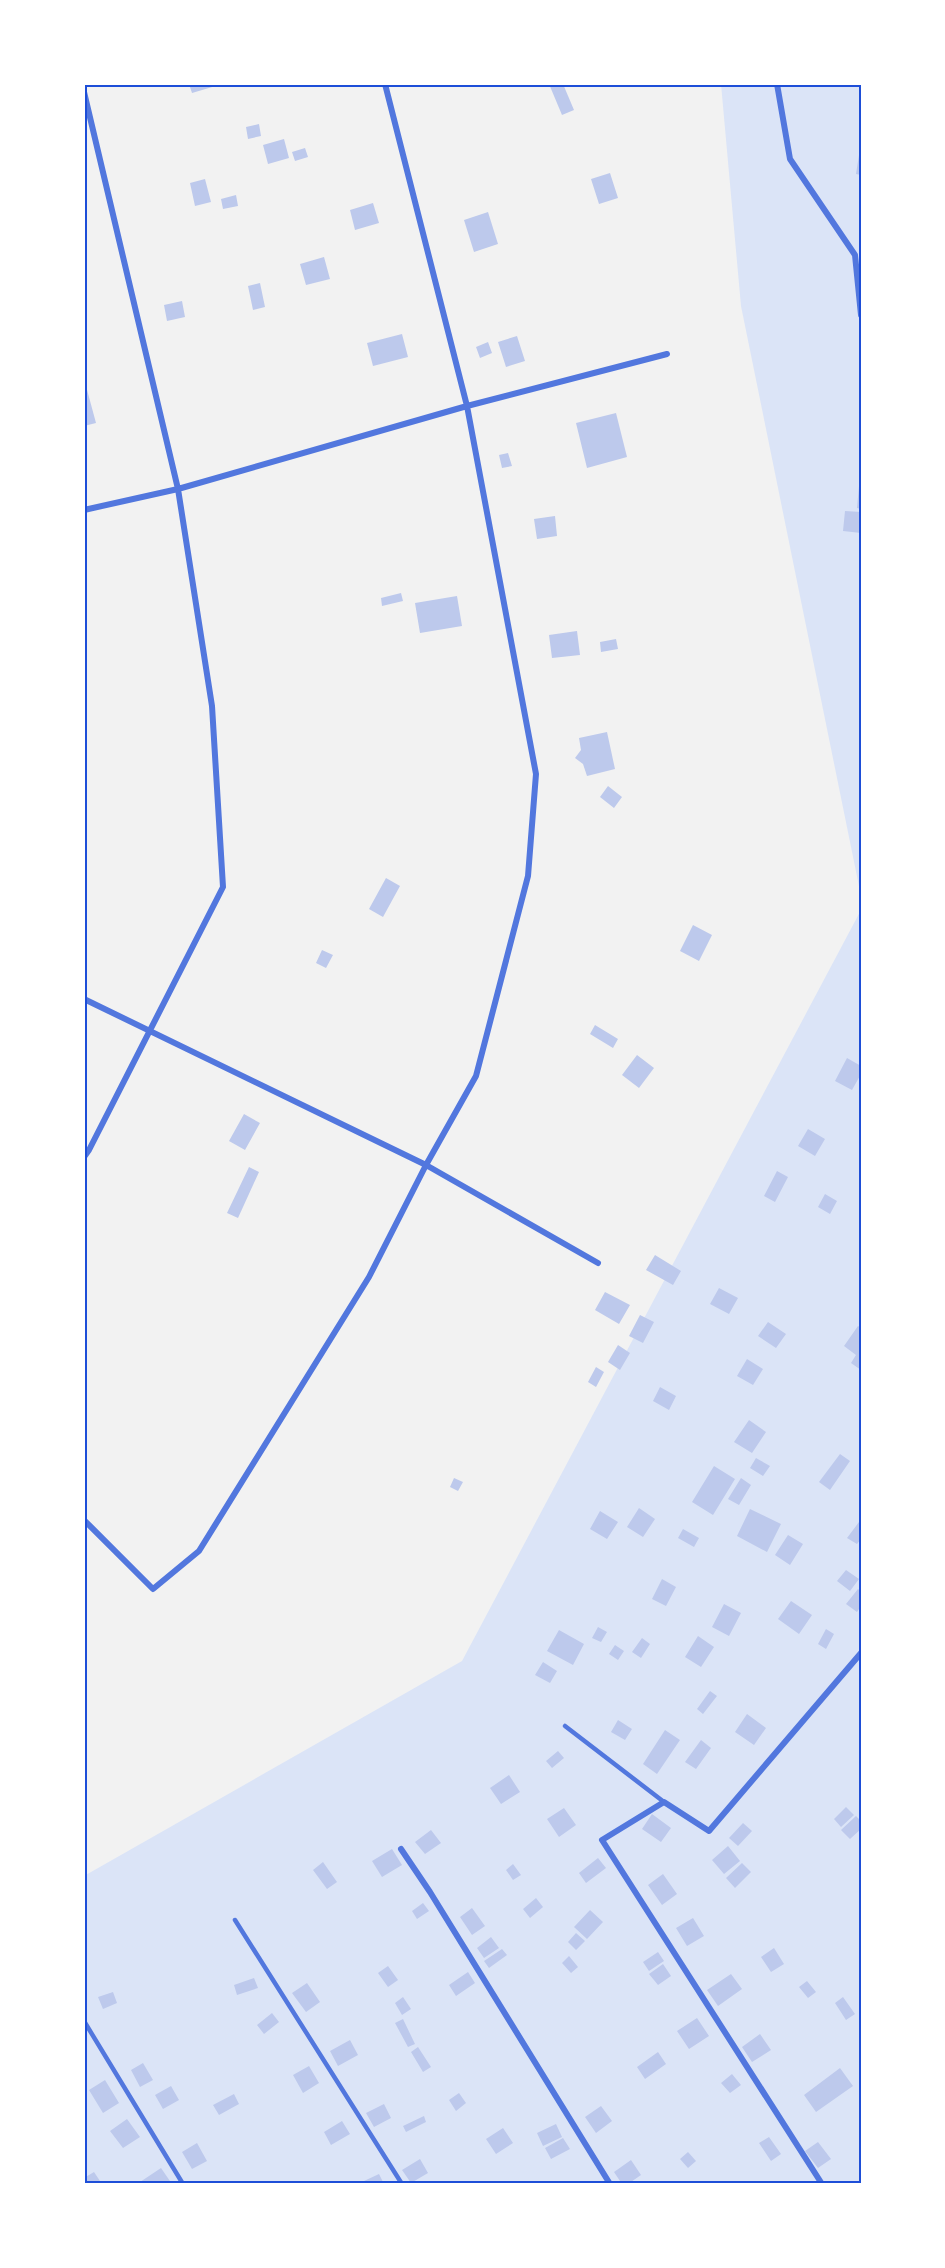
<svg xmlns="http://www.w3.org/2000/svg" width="945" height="2268" viewBox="0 0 945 2268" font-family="Manrope,sans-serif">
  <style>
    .green { fill: #dbe4f7 }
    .building { fill: #bdc9ec }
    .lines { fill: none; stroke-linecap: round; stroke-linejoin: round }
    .service { stroke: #5277de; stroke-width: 4.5 }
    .minor { stroke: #5277de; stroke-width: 6 }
    .neatline { fill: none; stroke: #1d4ed8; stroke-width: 2 }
  </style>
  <rect width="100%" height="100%" fill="#f2f2f2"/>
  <path class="green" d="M721,84H861V896L741,306Z
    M861,910V2184H84V1876L462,1661Z"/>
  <path class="building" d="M189,84H219V85L192,93Z
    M549,84H563L574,110L562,115Z
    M259,124L261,136L248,139L246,127Z
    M284,139L289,158L268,164L263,145Z
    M305,148L308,157L295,161L292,152Z
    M859,155H861V175L856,174Z
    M610,173L618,198L599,204L591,179Z
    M205,179L211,202L195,206L190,183Z
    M236,195L238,206L223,209L221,199Z
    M373,203L379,223L355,230L350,210Z
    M488,212L498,244L474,252L464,220Z
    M324,257L330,279L306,285L300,264Z
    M260,283L265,307L253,310L248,286Z
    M182,301L185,317L167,321L164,305Z
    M402,334L408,357L373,366L367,343Z
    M517,336L525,361L506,367L498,342Z
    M488,342L492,353L480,358L476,347Z
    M86,386L96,423L84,426V387Z
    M616,413L627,457L587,468L576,423Z
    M508,453L512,466L502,468L499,455Z
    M859,486H861V509L857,508Z
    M845,511L861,512V533L843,531Z
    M555,516L557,536L537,539L534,519Z
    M401,593L403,601L382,606L381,598Z
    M457,596L462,626L420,633L415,603Z
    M577,631L580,655L552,658L549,635Z
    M616,639L618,649L601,652L600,642Z
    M607,732L615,769L587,776L583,764L575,758L581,750L579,738Z
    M608,786L622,797L614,808L600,797Z
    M386,878L400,886L383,917L369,909Z
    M693,925L712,935L699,961L680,951Z
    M322,950L333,955L326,968L316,963Z
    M595,1025L618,1039L613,1048L590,1034Z
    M637,1055L654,1068L639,1088L622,1075Z
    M847,1058L861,1066V1074L852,1090L835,1081Z
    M244,1114L260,1123L245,1150L229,1141Z
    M808,1129L825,1139L815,1156L798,1146Z
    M249,1167L259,1172L238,1218L227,1213Z
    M777,1171L788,1177L775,1202L764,1196Z
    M825,1194L837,1201L830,1214L818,1207Z
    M655,1255L681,1271L673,1285L646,1270Z
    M719,1288L738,1298L729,1314L710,1304Z
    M605,1292L630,1305L619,1324L595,1310Z
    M640,1315L654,1322L643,1343L629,1336Z
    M768,1322L786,1334L776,1348L758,1336Z
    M858,1326L861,1328V1370L851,1363L856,1355L844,1346Z
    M618,1345L630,1353L620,1370L608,1362Z
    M747,1359L763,1369L753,1385L737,1376Z
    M596,1367L604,1372L596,1387L588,1382Z
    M660,1387L676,1396L669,1410L653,1401Z
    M749,1420L766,1432L752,1453L734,1442Z
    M840,1454L850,1461L830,1490L819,1482Z
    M756,1458L770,1466L763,1476L750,1468Z
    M714,1466L735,1479L713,1515L692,1502Z
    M454,1478L463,1482L458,1491L450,1487Z
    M741,1478L751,1485L739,1505L728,1499Z
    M639,1508L655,1519L643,1537L627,1527Z
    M750,1509L781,1524L767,1552L737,1536Z
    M600,1511L618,1522L607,1539L590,1529Z
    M859,1522L861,1524V1539L857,1544L847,1538Z
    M683,1529L699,1538L694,1547L678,1538Z
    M788,1535L803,1544L790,1565L775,1555Z
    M846,1570L859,1579L850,1591L837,1581Z
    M662,1579L676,1587L666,1606L652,1599Z
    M858,1589L861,1592V1606L857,1612L846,1604Z
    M791,1601L812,1615L799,1634L778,1619Z
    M724,1604L741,1613L729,1636L712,1627Z
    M598,1627L607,1632L601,1642L592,1638Z
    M826,1629L834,1634L826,1649L818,1644Z
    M559,1630L584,1644L573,1665L547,1651Z
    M698,1636L714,1647L701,1667L685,1657Z
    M642,1638L650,1644L641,1658L632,1652Z
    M615,1645L624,1651L618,1660L609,1654Z
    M543,1662L557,1671L550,1683L535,1675Z
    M710,1691L717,1696L703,1714L697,1709Z
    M747,1714L766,1728L754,1745L735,1732Z
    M618,1720L632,1729L625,1740L611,1732Z
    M665,1730L680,1740L657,1774L643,1764Z
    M701,1740L711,1748L696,1769L685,1762Z
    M558,1751L564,1758L552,1768L546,1761Z
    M509,1775L520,1792L501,1804L490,1788Z
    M846,1807L854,1815L841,1827L834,1819Z
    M564,1808L576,1825L559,1837L547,1819Z
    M652,1814L671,1828L661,1842L642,1829Z
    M856,1816L861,1821V1829L850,1839L841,1830Z
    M743,1823L752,1831L738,1846L729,1838Z
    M431,1830L441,1843L425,1854L415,1842Z
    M728,1846L740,1861L724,1874L712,1860Z
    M392,1849L402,1865L382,1877L372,1861Z
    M598,1858L606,1868L586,1883L579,1873Z
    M323,1862L337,1882L327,1889L313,1870Z
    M742,1863L751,1872L735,1888L726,1878Z
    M513,1864L521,1875L513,1880L506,1870Z
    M663,1874L677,1894L662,1905L648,1885Z
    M536,1898L543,1907L530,1918L523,1909Z
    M423,1903L429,1911L417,1919L412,1911Z
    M472,1908L485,1926L472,1935L460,1917Z
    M590,1910L603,1922L587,1939L574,1927Z
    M693,1918L704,1936L687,1946L676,1928Z
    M576,1933L585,1941L576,1950L568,1942Z
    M491,1937L499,1948L484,1958L477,1948Z
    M774,1948L784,1964L771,1972L761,1957Z
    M502,1949L507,1955L489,1968L484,1961Z
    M658,1952L664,1961L649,1971L643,1962Z
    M569,1956L578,1967L571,1973L562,1963Z
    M663,1964L671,1976L658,1985L649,1974Z
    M388,1966L398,1980L388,1987L378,1973Z
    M468,1972L475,1983L456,1996L449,1985Z
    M731,1974L742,1989L718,2006L707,1990Z
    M254,1978L258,1988L237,1995L234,1985Z
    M807,1981L816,1992L808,1998L799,1987Z
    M307,1983L320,2002L306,2012L292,1993Z
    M113,1992L117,2003L103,2009L98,1997Z
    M403,1997L411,2009L402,2015L395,2003Z
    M843,1997L855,2014L846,2020L835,2003Z
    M272,2013L279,2022L264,2034L257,2025Z
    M697,2018L709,2036L689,2049L677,2031Z
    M403,2019L415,2044L408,2047L395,2023Z
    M760,2034L771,2050L752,2062L742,2047Z
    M350,2040L358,2055L338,2066L330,2051Z
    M418,2047L431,2067L423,2072L411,2052Z
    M658,2052L666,2064L645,2079L637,2067Z
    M143,2063L153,2080L140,2087L131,2070Z
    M309,2066L319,2083L303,2093L293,2075Z
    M840,2068L853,2086L816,2112L804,2095Z
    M732,2074L741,2085L730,2093L721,2083Z
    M105,2080L119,2103L103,2113L89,2090Z
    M171,2086L179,2100L163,2109L155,2095Z
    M459,2093L466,2103L456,2111L449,2100Z
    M234,2094L239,2104L219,2115L213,2105Z
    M384,2104L391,2118L374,2127L366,2113Z
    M601,2106L612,2121L596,2133L585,2117Z
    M424,2116L426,2122L406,2132L403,2126Z
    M127,2119L140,2137L123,2148L110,2131Z
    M342,2121L350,2134L331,2145L324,2132Z
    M556,2124L562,2137L543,2146L537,2133Z
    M503,2128L513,2143L496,2154L486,2139Z
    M769,2137L781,2154L771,2161L759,2143Z
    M563,2138L570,2149L551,2159L545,2148Z
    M818,2142L831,2159L818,2168L805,2151Z
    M197,2143L207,2161L192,2169L182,2152Z
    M688,2152L696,2161L688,2168L680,2159Z
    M420,2159L428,2173L411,2183L402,2170Z
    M631,2160L641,2175L628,2184H622L614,2172Z
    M161,2168L172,2184H137Z
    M94,2172L102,2184H86L84,2178Z
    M379,2174L384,2184H366L364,2181Z"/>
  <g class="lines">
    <path class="service" d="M565,1726L664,1802
      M235,1920L402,2184
      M84,2021L183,2184"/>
    <path class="minor" d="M777,84L790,159L855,255L861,315
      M84,92L178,489L212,706L223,887L89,1150L84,1157
      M84,510L178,489L467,406L667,354
      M84,999L426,1165L598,1263
      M84,1520L153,1589L199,1551L369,1277L426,1165L476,1076L528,876L536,774L467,406L385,84
      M401,1849L430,1892L610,2184
      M822,2184L602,1840L664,1802L709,1831L861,1653"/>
  </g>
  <rect width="945" height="2268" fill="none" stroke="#ffffff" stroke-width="171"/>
  <rect x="86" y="86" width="774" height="2096" class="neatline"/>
</svg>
